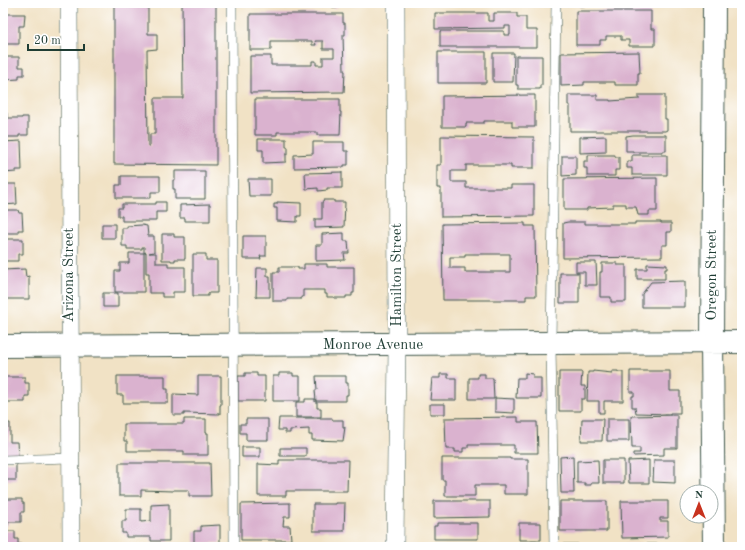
<svg xmlns="http://www.w3.org/2000/svg" width="745" height="550" viewBox="0 0 745 550" font-family="'Old Standard TT',serif">
  <style>
    .built { fill: #e6d2f0 }
    .building { fill: #dab2cf; fill-rule: evenodd }
    .lines { fill: none; stroke-linecap: round; stroke-linejoin: round }
    .lane-casing { stroke: #3e564a; stroke-width: 10 }
    .street-casing { stroke: #3e564a; stroke-width: 18 }
    .secondary-casing { stroke: #3e564a; stroke-width: 24 }
    .lane { stroke: #fff; stroke-width: 9 }
    .street { stroke: #fff; stroke-width: 17 }
    .secondary { stroke: #fff; stroke-width: 22 }
    .labels { text-anchor: middle; dominant-baseline: central; stroke-width: 4; stroke-linejoin: round; paint-order: stroke }
    .street-label { font-size: 15px; fill: #1f3d34; stroke: #fff }
  </style>
  <rect width="100%" height="100%" fill="#fff"/>
  <filter id="ink" filterUnits="userSpaceOnUse"><feTurbulence type="fractalNoise" baseFrequency=".025" numOctaves="2"/><feDisplacementMap in="SourceGraphic" scale="8" xChannelSelector="R" yChannelSelector="G"/><feConvolveMatrix kernelMatrix="1 2 1 2 8 2 1 2 1" color-interpolation-filters="sRGB"/></filter>
  <filter id="wash" filterUnits="userSpaceOnUse"><feTurbulence type="fractalNoise" baseFrequency=".012" numOctaves="4" result="noise"/><feDisplacementMap in="SourceGraphic" scale="16" xChannelSelector="R" yChannelSelector="G"/><feGaussianBlur stdDeviation="0.9" result="paint"/><feColorMatrix in="noise" values="0 0 0 0 0 0 0 0 0 0 0 0 0 0 0 0 0 1.4 0 .05"/><feComposite in="paint" operator="in"/></filter>
  <g filter="url(#wash)">
    <rect width="100%" height="100%" fill="#f1e2c5"/>
    <path class="built" d="M739,368H742V547Z"/>
    <g id="blocks">
      <path class="building" d="M114,3H148V34H157V49L147,50L148,146H150V134H155V98H183L182,3H216V165L114,164Z
        M254,3H306V7L256,6L254,5Z
        M333,3H337V8H333Z
        M578,3H600V5L580,6L578,5Z
        M576,11H651V29H655V46H629V40H621V36H606V40H600V45H576Z
        M435,13H488V21H494V13H517V17H526V30H537V47H440V31H504V35H510V26H505V28L435,29Z
        M3,14H25L24,26H19V44H3Z
        M250,14H343V23H345V35H343L344,71H345L344,92L250,93V56H271V65H312V61H316V65H323V57H334V49H323V41H315L316,45H312V41H271V50H250Z
        M438,52H486V83H438Z
        M639,52L640,73H638V85H615V82H584V85L561,86V53Z
        M493,53H514L513,82H493Z
        M516,56H542V85H540V89H518V85H516Z
        M3,57H19V67H24V75H19V79L3,80Z
        M535,95V127H512V121H484V123H466V127H442V96Z
        M568,95H597V100H610V101L639,99V95H665V119H667V130L665,131H570V105H568Z
        M255,99H340V112H341L340,135H317V132H277V135H255Z
        M3,113H7V118H22V117H28V135H19V137H3Z
        M633,135H666V151H662V152H633V151H626V136Z
        M441,136L534,137V168H511V165H466V171H451V182H466V188H511V185H534V216L441,217V188H437V165H441Z
        M606,136V152L580,153V137Z
        M258,139H286V147H288V154H286V162L263,163V150H258Z
        M21,141L22,170H16V172L3,173V142Z
        M313,142H344V151H348V165H344V167L294,168V155L313,154Z
        M588,155H615V157H619V170H615V176H587V168H584V161H588Z
        M632,155H667V175H632V168H627V161H632Z
        M562,156H576V175L562,176Z
        M175,171H205V199H175V189H173V180H175Z
        M342,172V188H327V190L318,191V188L306,189L305,173Z
        M121,176H160V192H151V198H116V185H121Z
        M657,178V211H649V215H638L636,207H626V204H613V207L587,208V210H564V179Z
        M248,179H271V196H249Z
        M3,184H16L17,204L3,205Z
        M323,200H334V202H345L344,227L315,228V219H322V202H323Z
        M156,202H166V212H156V221H122V216H118V208H122V204H156Z
        M277,202L301,203V216H297V222L277,221V208H274V204H277Z
        M210,204V221H185V218H180V205Z
        M3,210H18L19,213H22L23,230H18V233H3Z
        M568,222H585V224H635V222H661V223H671V232H667V245H662V257L563,258V223Z
        M525,223V226H535L536,296H526V300H443L442,224ZM465,254H510V272H465V268H450V257H465Z
        M102,224H115V238H102Z
        M142,225L147,226L148,236H154V252L149,253H156V263H168V267H185V292H173V297H162V293H149V273H146V252L144,253V247H142V249H127V246H122V228H127V226Z
        M344,233V241H348L349,253H344L345,260L316,261V245H322V234Z
        M162,234H174V237H185V259H175V261H171V260H162Z
        M243,236H266V256H260L261,259H243Z
        M3,239H23V254H18V261H3Z
        M129,253H144V292H115V271H120V263H129Z
        M193,254H206V260H217V293H208V296H193Z
        M576,262H596L597,285H585V272H576Z
        M602,263H617V265H626V302H611V297H600V272H602Z
        M304,264H327V267H354V293H352V296H346V298H334V297H327V294H325V290H303V297H301V299H287V301H273V272H279V267H298V269H304Z
        M647,264L667,265V269H665V279H637V269H647Z
        M257,268H267V276H270V297H256Z
        M25,269L26,277L29,276V299H3V270Z
        M560,273H579V303H560Z
        M685,281V307H642V294L651,282Z
        M103,293H118V307H103Z
        M593,371L612,373V371H618V372H623V401H604V413H599V401H587L588,372H593Z
        M630,371H670V391H680V413H670V414L636,413L635,407H632V396H634V392H630Z
        M559,372H582L581,386H585V399H581V411H559Z
        M245,373H257V376H265V401H238V376H245Z
        M279,373H293V376H300V401H273V376H279Z
        M525,373L533,374V378H541V398H516L517,378H525Z
        M440,374H448V378H456V400H430L432,378H440Z
        M478,374H485V378H493L494,399H469V378H478Z
        M117,376H165V389H168V403H123V395H117Z
        M198,376H221V405H220V414L184,413V415H173V394L198,395Z
        M316,376H346V383H348V395H346V401H316L315,390H317Z
        M3,377H25V383H29V396H25V402H3Z
        M495,398L514,399V413L495,412Z
        M305,399H315V402H317V408H321V417H296V402H305Z
        M430,404H445V414H430Z
        M677,415V448H664V455L633,456V453H640V448H632L631,416Z
        M518,417V422H537L538,453H514V445H468V448H463V452H455V449H446L445,418Z
        M279,418H332V420H343V427H345L343,441L312,440V435H309V429L290,430V433H285V430H278Z
        M184,419H206V433H208V455H184V451H127V441H124V424H184Z
        M246,419H268V440H246V433H240V424H246Z
        M582,419H603L602,441H581Z
        M607,419H629V441H607Z
        M3,423H10V442H17L18,456H3Z
        M242,447H260V457H242Z
        M280,448H306V456H280Z
        M573,456L574,493H561L560,457Z
        M442,458H510V459H528V494H504V485H475V496H445V480H442Z
        M279,460H348L347,491H286V496H258V464L279,465Z
        M598,460L599,483H591V485H585V483H577V461Z
        M603,460H624V483H603Z
        M649,460V483H629L628,461Z
        M654,460H675V483L653,482Z
        M3,462H16V480H3Z
        M119,463H210L211,496H189V490H173V491L141,490V496H119Z
        M3,499H22V503H24V512H21V522H8V525L3,526Z
        M434,501H490V517L434,518Z
        M560,501H607V531H560Z
        M621,501H668V518H660V521H668V537L622,538Z
        M290,503V517H284L283,526H290L291,540H241V504Z
        M335,503H345L344,531H313V504H335Z
        M169,504V541H151V537H126V533H122V521H126V509H141V522L151,521V505Z
        M437,523H478V539H434V526H437Z
        M519,523H541V540H519Z
        M220,525V543H194V531H201V526Z
        M3,531H15V539H18V544H22V547H3Z
        M562,544H578V547H562Z
        M620,544H668V547H620Z"/>
    </g>
  </g>
  <g filter="url(#ink)">
    <use href="#blocks" fill-opacity="0" stroke="#3e564a" stroke-width="1"/>
    <g class="lines">
      <defs>
        <path id="lane" d="M232,3L234,547
          M3,460L70,458
          M554,547L551,343L556,3"/>
        <path id="street" d="M69,3L71,547
          M395,547L397,344L396,3"/>
        <path id="secondary" d="M3,346L742,342
          M714,547L712,342L714,3"/>
      </defs>
      <use href="#lane" class="lane-casing"/>
      <use href="#street" class="street-casing"/>
      <use href="#secondary" class="secondary-casing"/>
      <use href="#lane" class="lane"/>
      <use href="#street" class="street"/>
      <use href="#secondary" class="secondary"/>
    </g>
  </g>
  <g class="labels">
    <g class="street-label">
      <text transform="translate(69 275) rotate(-90)">Arizona Street</text>
      <text transform="translate(397 275) rotate(-90)">Hamilton Street</text>
      <text transform="translate(712 275) rotate(-90)">Oregon Street</text>
      <text x="373" y="345">Monroe Avenue</text>
    </g>
  </g>
  <rect width="745" height="550" fill="none" stroke="#fff" stroke-width="16"/>
  <g transform="translate(699 504)"><circle r="19" fill="#ffffff" stroke="#a5b1ae"/>
  <path d="M0-3L7 15L0 10L-7 15Z" fill="#c8321e"/>
  <text y="-6" font-size="11" font-weight="bold" text-anchor="middle" fill="#1f3d34">N</text>
  </g>
  <path d="M28 44v6h56v-6" fill="none" stroke="#1f3d34" stroke-width="2"/>
  <text x="34" y="44" font-size="12" fill="#1f3d34" stroke="#ffffff" stroke-width="3" paint-order="stroke">20 m</text>
</svg>
